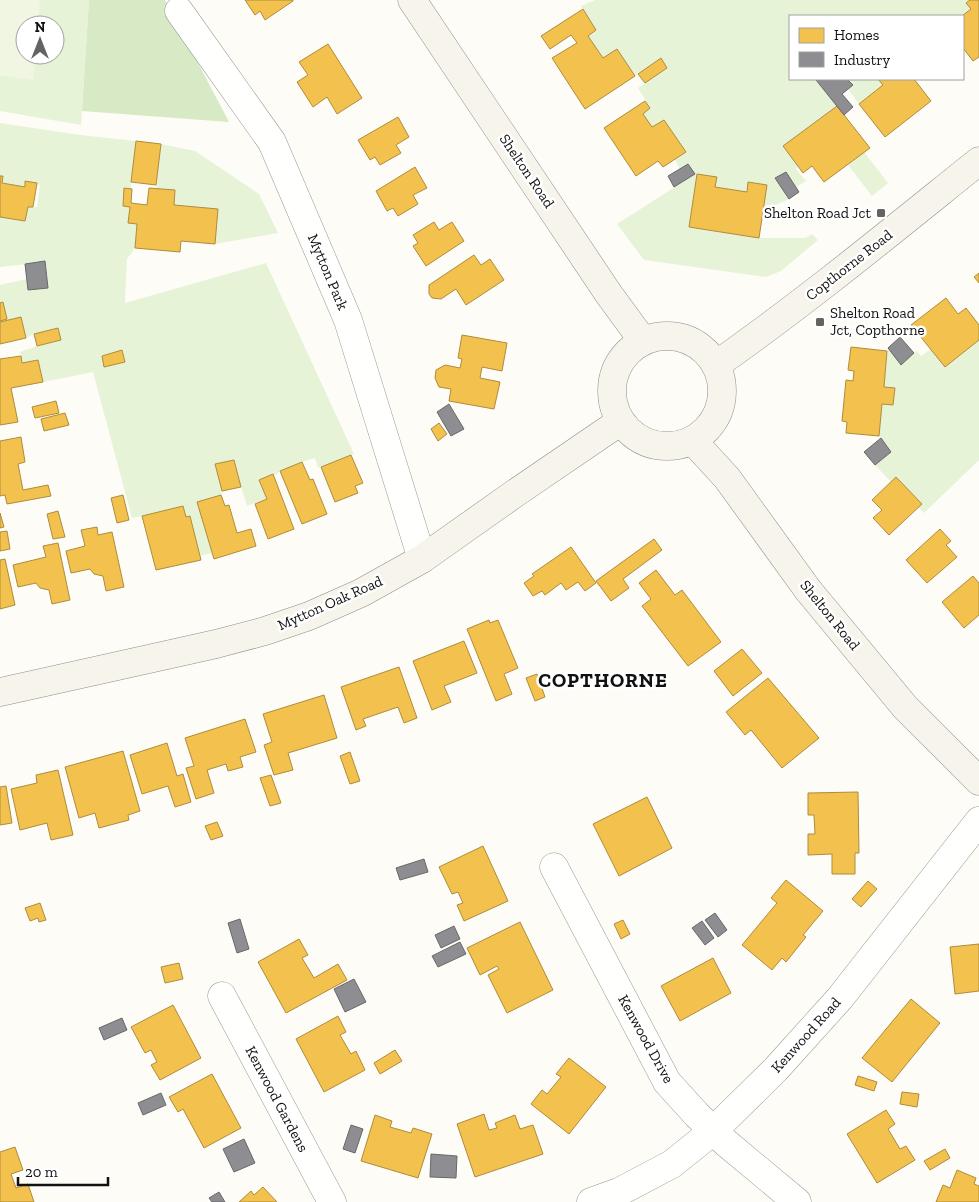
<svg xmlns="http://www.w3.org/2000/svg" width="979" height="1202" viewBox="0 0 979 1202" font-family="'Zilla Slab',serif">
  <style>
    .green { fill: #e7f3d7; fill-rule: evenodd }
    .forest { fill: #d8eac5 }
    .pitch { fill: #f0f6e1 }
    .homes { fill: #f2c14e; stroke: #ae8c3c }
    .industry { fill: #8d8d92; stroke: #68686b }
    .lines { fill: none; stroke-linecap: round; stroke-linejoin: round }
    .street-casing { stroke: #979795; stroke-width: 29 }
    .secondary-casing { stroke: #8e8d8b; stroke-width: 29 }
    .street { stroke: #fffffe; stroke-width: 28 }
    .secondary { stroke: #f6f4eb; stroke-width: 28 }
    .poi-dot { fill: #646362; stroke: #fff; stroke-width: 2 }
    .labels { text-anchor: middle; dominant-baseline: central; stroke-width: 5; stroke-linejoin: round; paint-order: stroke }
    .street-label { font-size: 15px; fill: #111; stroke: #fff }
    .poi-label { font-size: 15px; fill: #111; stroke: #fff; text-anchor: end }
    .district-label { font-size: 20px; font-weight: bold; letter-spacing: 1px; fill: #111; stroke: #fff }
  </style>
  <rect width="100%" height="100%" fill="#fdfcf7"/>
  <path class="green" d="M0,0H89L81,125L0,111ZM25,25H55V55H25Z
    M595,0H970L967,3L971,9L962,16H897L896,15L895,16H790V79H818L816,81L837,106L783,146L798,166L796,169L806,181L796,187L785,172L776,179L789,199L776,205L764,206L767,185L748,182L747,192L715,187L717,177L697,174L689,227L759,238H805L812,234L818,240L781,271L766,277L644,260L617,224L695,174L688,164L680,169L675,160L685,152L664,120L652,127L643,114L650,108L638,88L667,68L661,58L635,76L617,49L603,58L588,36L596,30L581,6Z
    M847,79H879L883,85L859,104L848,89L853,85Z
    M0,123L80,135L136,141L131,189L124,188L123,206L130,207L128,223L137,224L135,248L127,259L125,303L266,263L354,454L318,468L315,458L302,462L280,471L277,474L260,480L267,499L247,506L241,487L234,460L216,464L222,491L221,495L198,502L212,553L200,556L190,517H186L142,516L132,518L93,372L43,382L38,360L22,363L20,352L37,346L61,340L58,329L34,334L26,338L21,317L0,322V321L7,318L3,302L0,303V285L27,279L28,290L48,287L45,262L0,267V217L25,221L28,207H37L40,185L26,182L25,187L2,183L0,176Z
    M161,144L195,151L259,194L278,233L215,244L174,205L175,190L156,189Z
    M864,152L888,183L872,196L848,165Z
    M979,340V460L924,513L918,507L922,504L891,482L875,465L891,452L879,436L882,404L893,405L895,388L884,387L888,348L901,364L917,351L921,356L931,349L945,367Z"/>
  <path class="forest" d="M89,0H165L229,122L82,111Z"/>
  <path class="pitch" d="M0,0H40L38,25H25V55H36L33,80L0,75Z"/>
  <path class="homes" d="M245,0H293V1L265,20L260,11L255,15Z
    M970,0H979V57L973,61L963,48L962,16L971,9L966,3Z
    M583,9L596,30L588,36L603,58L617,49L635,76L585,109L552,58L577,43L571,35L550,49L541,36Z
    M328,44L362,98L337,114L327,97L313,107L297,82L308,75L299,62Z
    M661,58L667,68L645,83L638,74Z
    M878,79H914L931,101L885,137L859,104L883,85Z
    M645,101L650,108L643,114L652,127L664,120L686,152L663,167L658,161L636,176L604,128Z
    M837,106L870,148L824,182L812,166L803,173L783,146Z
    M398,117L409,137L396,145L401,153L380,165L375,157L370,160L358,140Z
    M136,141L161,144L156,185L131,182Z
    M415,167L427,188L413,195L418,204L398,216L393,208L387,211L376,191Z
    M697,174L717,177L715,187L747,192L748,182L767,185L759,238L689,227Z
    M0,176H3L2,183L25,187V181L37,183L33,207H28L25,221L0,217Z
    M124,188L132,189L131,203L147,205L149,188L175,190L174,205L218,209L215,244L181,241L180,252L135,248L137,224L128,223L130,207L123,206Z
    M434,222L439,230L452,222L464,241L426,266L413,246L418,243L413,235Z
    M474,255L481,265L490,259L504,280L466,305L456,289L441,299L432,298L429,294V285Z
    M979,273V283L974,277Z
    M946,298L958,314L966,308L979,325V340L945,367L911,325Z
    M3,302L7,319L0,321V303Z
    M21,317L26,338L0,344V322Z
    M58,328L61,340L37,346L34,334Z
    M462,335L507,343L502,371L482,367L480,378L500,382L494,409L449,401L451,389L439,387L435,378L436,370L445,365L460,368L462,359L458,358Z
    M851,347L887,351L884,387L895,388L893,405L882,404L879,436L846,433L847,422L842,421L846,380L853,381L854,371L848,370Z
    M122,350L125,362L104,367L102,356Z
    M21,356L22,363L38,360L43,382L11,388L18,422L0,425V359Z
    M56,401L59,413L35,418L32,407Z
    M65,413L69,425L44,431L41,419Z
    M439,423L447,434L438,441L431,429Z
    M21,437L25,462L18,464L23,490L48,485L51,496L7,504L5,495L0,496V441Z
    M351,455L363,483L355,486L358,493L335,502L321,467Z
    M234,460L241,487L222,491L215,464Z
    M302,462L310,480L313,479L327,514L302,524L280,471Z
    M273,474L294,529L268,539L255,504L267,499L259,480Z
    M896,477L922,504L889,535L873,518L882,510L872,500Z
    M123,495L129,520L117,523L111,498Z
    M221,495L225,506L229,505L237,533L251,529L256,546L214,559L197,502Z
    M183,506L186,517L190,516L201,560L156,570L142,516Z
    M58,511L65,537L53,539L47,514Z
    M0,513L4,527L0,528Z
    M97,527L98,535L112,532L124,587L106,591L103,576L94,574L90,569L71,573L66,551L85,546L81,530Z
    M940,529L951,541L946,545L957,557L927,583L906,560Z
    M7,531L10,549L0,551V532Z
    M654,539L662,550L623,579L629,588L611,601L596,581Z
    M58,543L70,600L52,604L49,590L40,588L36,583L18,587L13,565L46,557L43,546Z
    M571,547L596,583L585,591L578,582L566,590L561,583L545,595L542,591L533,596L524,583L534,576L532,574Z
    M5,559L15,605L0,609V560Z
    M656,570L675,595L682,590L721,642L688,666L642,606L651,599L639,583Z
    M973,576L979,583V615L964,628L942,602Z
    M489,620L490,623L498,620L518,668L504,674L512,694L496,701L467,629Z
    M464,641L477,673L444,686L451,702L432,710L413,661Z
    M742,649L762,673L733,696L714,671Z
    M399,667L417,718L404,723L398,707L363,719L366,726L356,730L341,687Z
    M537,674L545,697L535,701L526,678Z
    M768,678L819,738L782,768L751,730L745,735L726,712Z
    M324,695L337,738L288,753L293,770L274,775L264,745L272,742L263,714Z
    M245,719L256,752L240,757L243,767L228,771L226,764L207,770L214,793L196,799L186,768L194,766L185,738Z
    M167,743L177,776L183,774L191,802L175,807L168,786L142,794L130,755Z
    M123,751L140,811L128,815L129,820L99,828L95,813L79,818L65,767Z
    M350,752L360,781L350,784L340,756Z
    M58,770L73,835L51,840L47,823L20,830L11,789L37,783L36,775Z
    M271,775L281,803L270,806L260,778Z
    M6,786L12,823L0,825V787Z
    M858,792L859,853H855V874H832V854L808,855V834H815L814,815H808V793Z
    M647,797L672,848L619,876L593,824Z
    M217,822L223,836L211,840L205,826Z
    M483,846L508,901L464,921L457,905L463,903L458,892L452,894L439,867Z
    M786,880L823,911L803,935L806,937L786,962L782,958L772,970L742,945L777,903L771,898Z
    M868,881L877,889L861,907L852,899Z
    M40,903L46,920L39,922L38,918L30,921L25,908Z
    M623,920L630,934L621,939L614,924Z
    M520,922L553,990L507,1013L488,975L499,969L497,966L480,975L467,948Z
    M299,939L308,955L302,958L314,978L338,964L347,980L286,1013L258,962Z
    M979,944V991L955,994L950,947Z
    M713,958L731,993L680,1021L661,986Z
    M179,963L183,979L165,983L161,967Z
    M911,999L940,1023L892,1082L862,1058Z
    M173,1005L201,1058L160,1080L151,1065L157,1062L151,1050L145,1053L131,1027Z
    M338,1016L346,1032L340,1035L351,1054L356,1051L365,1070L324,1092L296,1039Z
    M395,1050L402,1061L380,1074L374,1063Z
    M569,1058L606,1087L569,1134L531,1104L542,1090L547,1094L561,1077L556,1074Z
    M212,1074L241,1128L204,1148L183,1109L178,1112L169,1097Z
    M858,1076L877,1082L874,1091L855,1085Z
    M902,1092L919,1094L917,1107L900,1104Z
    M886,1110L895,1124L888,1129L900,1149L906,1146L915,1160L877,1183L847,1134Z
    M484,1114L489,1130L497,1128L495,1123L515,1115L520,1129L533,1125L543,1154L475,1177L457,1124Z
    M375,1115L392,1121L390,1127L411,1133L413,1128L432,1134L418,1178L361,1161Z
    M15,1147L23,1170L11,1174L16,1188L28,1184L34,1202H0V1152Z
    M945,1149L950,1158L930,1170L924,1161Z
    M957,1170L976,1178L974,1184L979,1186V1202H936L943,1185L950,1188Z
    M263,1187L277,1202H239L251,1191L254,1195Z"/>
  <path class="industry" d="M818,79H847L853,85L842,94L853,107L844,115L816,80Z
    M688,164L695,174L674,187L668,176Z
    M786,172L799,192L789,199L775,178Z
    M45,261L48,288L28,290L25,264Z
    M900,337L914,353L901,365L888,348Z
    M449,404L464,429L451,436L437,412Z
    M881,438L891,452L875,465L864,452Z
    M424,859L428,872L400,880L396,868Z
    M715,913L727,930L718,937L705,920Z
    M240,919L249,949L237,953L228,923Z
    M702,921L714,938L705,945L692,928Z
    M454,926L460,939L441,948L435,935Z
    M460,942L466,954L438,967L432,956Z
    M354,979L366,1002L345,1012L334,989Z
    M122,1018L127,1030L104,1040L99,1028Z
    M161,1093L166,1105L143,1115L138,1103Z
    M351,1125L363,1129L355,1153L343,1149Z
    M244,1139L255,1163L234,1172L223,1149Z
    M431,1154L457,1156L456,1178L430,1177Z
    M219,1192L225,1202H212L209,1198Z"/>
  <g class="lines">
    <defs>
      <path id="street" d="M179,11L272,142L348,320L422,559
        M554,867L667,1082L697,1115L725,1142L797,1202
        M222,996L332,1202
        M591,1202L619,1192L672,1164L713,1131L776,1069L840,998L979,821"/>
      <path id="secondary" d="M412,0L608,293L643,341
        M612 391a55 55 0 1 1 110 0a55 55 0 1 1-110 0Z
        M716,365C807,301 893,230 979,161
        M692,440L727,478L808,590L905,707L979,781
        M0,692L216,644L265,631L309,616L361,593L422,559L514,494L621,421"/>
    </defs>
    <use href="#street" class="street-casing"/>
    <use href="#secondary" class="secondary-casing"/>
    <use href="#street" class="street"/>
    <use href="#secondary" class="secondary"/>
  </g>
  <g class="poi-dot">
    <rect x="876" y="208" width="10" height="10" rx="2.5"/>
    <rect x="815" y="317" width="10" height="10" rx="2.5"/>
  </g>
  <g class="labels">
    <g class="street-label">
      <text transform="translate(527 171) rotate(56)">Shelton Road</text>
      <text transform="translate(849 265) rotate(-38)">Copthorne Road</text>
      <text transform="translate(328 272) rotate(67)">Mytton Park</text>
      <text transform="translate(330 603) rotate(-24)">Mytton Oak Road</text>
      <text transform="translate(830 615) rotate(51)">Shelton Road</text>
      <text transform="translate(806 1035) rotate(-48)">Kenwood Road</text>
      <text transform="translate(646 1039) rotate(61)">Kenwood Drive</text>
      <text transform="translate(277 1099) rotate(62)">Kenwood Gardens</text>
    </g>
    <g class="poi-label">
      <text x="871" y="213">Shelton Road Jct</text>
      <text x="830" y="313" text-anchor="start">Shelton Road<tspan x="830" dy="17">Jct, Copthorne</tspan></text>
    </g>
    <g class="district-label">
      <text x="603" y="680">COPTHORNE</text>
    </g>
  </g>
  <rect x="789" y="15" width="175" height="65" fill="#ffffff" stroke="#a0a0a0"/>
  <rect x="799" y="28" width="25" height="15" fill="#f2c14e" stroke="#a0a0a0"/>
  <text x="834" y="40" font-size="15" fill="#111111">Homes</text>
  <rect x="799" y="52" width="25" height="15" fill="#8d8d92" stroke="#a0a0a0"/>
  <text x="834" y="65" font-size="15" fill="#111111">Industry</text>
  <g transform="translate(40 40)"><circle r="24" fill="#ffffff" stroke="#a0a0a0"/>
  <path d="M0-4L9 19L0 12L-9 19Z" fill="#646362"/>
  <text y="-8" font-size="14" font-weight="bold" text-anchor="middle" fill="#111111">N</text>
  </g>
  <path d="M18 1177v8h90v-8" fill="none" stroke="#111111" stroke-width="2.5"/>
  <text x="25" y="1177" font-size="15" fill="#111111" stroke="#ffffff" stroke-width="4" paint-order="stroke">20 m</text>
</svg>
